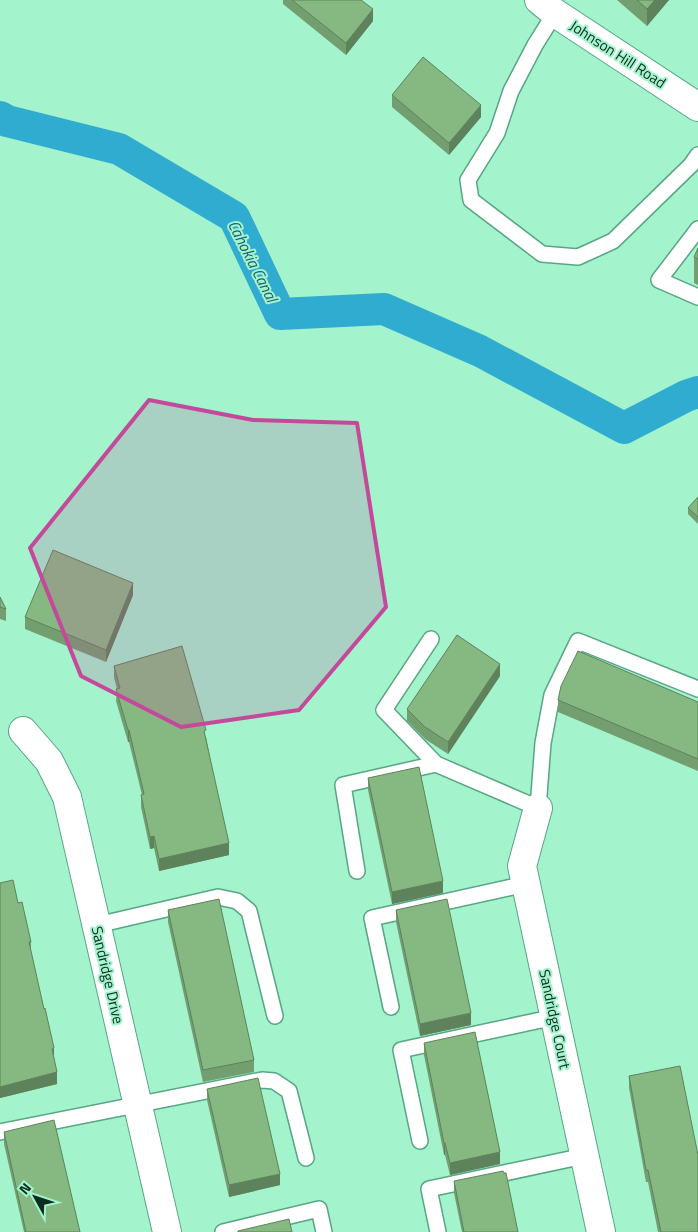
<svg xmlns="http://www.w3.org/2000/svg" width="698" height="1232" viewBox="0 0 698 1232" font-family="'Titillium Web',sans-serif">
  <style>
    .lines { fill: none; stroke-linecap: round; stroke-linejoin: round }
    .canal { stroke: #30acd1; stroke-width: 32 }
    .service-casing { stroke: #58a683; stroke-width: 18 }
    .minor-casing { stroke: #58a683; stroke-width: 30 }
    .tertiary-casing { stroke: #58a683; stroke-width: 30 }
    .service { stroke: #fff; stroke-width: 15 }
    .minor { stroke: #fff; stroke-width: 28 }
    .tertiary { stroke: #fff; stroke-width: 28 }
    .wall { fill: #739f70 }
    .shaded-wall { fill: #5e825b }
    .building { fill: #86b982; stroke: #5e825b }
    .marked { fill: #c4499b; fill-opacity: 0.2; stroke: #c4499b; stroke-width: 4; stroke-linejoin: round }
    .labels { text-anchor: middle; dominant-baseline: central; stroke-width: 4; stroke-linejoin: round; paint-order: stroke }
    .street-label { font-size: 15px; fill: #0c2e20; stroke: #a3f3cd }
    .water-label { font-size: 16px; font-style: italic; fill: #1c5c70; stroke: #a3f3cd }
  </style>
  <rect width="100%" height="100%" fill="#a3f3cd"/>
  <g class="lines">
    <path class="canal" d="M0,117L7,121L119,149L234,217L280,314L384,309L480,351L624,428L686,396L698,392"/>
    <defs>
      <path id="service" d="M555,13L535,45L511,91L497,133L468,180L471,200L542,254L578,257L613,241L691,165L698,155
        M698,229L659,280L698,297
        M431,639L384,710L436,764
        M357,871L343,785L436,764L538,808L543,743L552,695L578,641L698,689
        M97,925L218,897L237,901L249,911L275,1016
        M391,1007L372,918L526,884
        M0,1132L262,1080L274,1081L289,1091L306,1158
        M420,1141L401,1050L555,1017
        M223,1232L319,1209L324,1232
        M438,1232L429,1189L584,1156"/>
      <path id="minor" d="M23,731L49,761L67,797L167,1232
        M538,808L522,866L601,1232"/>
      <path id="tertiary" d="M539,0L555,13L698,107"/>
    </defs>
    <use href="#service" class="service-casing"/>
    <use href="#minor" class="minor-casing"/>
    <use href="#tertiary" class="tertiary-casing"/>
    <use href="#service" class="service"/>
    <use href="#minor" class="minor"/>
    <use href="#tertiary" class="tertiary"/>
  </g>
  <path class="wall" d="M283,0H361L373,21L346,55L283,4Z
    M617,0H669L647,26Z
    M392,95L481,117L449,155L392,107Z
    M698,248V285L694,283V257Z
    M698,497V524L688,514V508Z
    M133,595L106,662L25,629V617Z
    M0,597L6,609V621L0,619Z
    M114,666L206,737L229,855L159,871L154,848L150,849L141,807V795H142L129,742H128L116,701L117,689L114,678Z
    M500,676L448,754L425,739L407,721V709Z
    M558,700L698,702V771L558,712Z
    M368,778L443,893L392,904L368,790Z
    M0,883L18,903L31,942V953L54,1060L57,1084L0,1098Z
    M168,910L254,1060V1072L203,1082L168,922Z
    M396,910L471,1025L420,1036L396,922Z
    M424,1043L500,1164L450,1175L445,1155H444L424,1055Z
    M629,1076L698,1232H658L648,1182H646L629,1088Z
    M207,1089L280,1185L229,1197L207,1100Z
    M4,1132L80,1232H24L4,1144Z
    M454,1181L518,1232H462L454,1193Z"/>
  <path class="shaded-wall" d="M655,0H669L647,26V9Z
    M373,9V21L346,55V43Z
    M481,105V117L449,155V143Z
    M133,583V595L106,662V650Z
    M500,664V676L448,754V742Z
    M128,730H129V742H128Z
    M154,836V848L150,849V837Z
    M229,843V855L159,871V859Z
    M443,881V893L392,904V892Z
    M471,1013V1025L420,1036V1024Z
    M54,1048V1060L52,1049Z
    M57,1072V1084L0,1098V1087Z
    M444,1143H445V1155H444Z
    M500,1152V1164L450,1175V1163Z
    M280,1174V1185L229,1197V1185Z"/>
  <path class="building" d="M292,0H361L373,9L346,43Z
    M637,0H655L647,9Z
    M423,57L481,105L449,143L392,95Z
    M698,248V259L694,257Z
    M698,497V517L688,508Z
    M53,550L133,583L106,650L25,617Z
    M0,597L6,609L0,607Z
    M457,635L500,664L448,742L425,727L407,709Z
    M182,646L206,730L204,731L229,843L159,859L154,836L150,837L141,795L144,794L129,730H128L116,689L120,688L114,666Z
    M578,651L698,702V759L558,700L561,686Z
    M419,767L443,881L392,892L368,778Z
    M13,880L18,903L22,902L31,942H29L44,1009L45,1008L54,1048L52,1049L57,1072L0,1087V883Z
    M219,899L254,1060L203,1070L168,910Z
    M447,899L471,1013L420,1024L396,910Z
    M475,1032L500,1152L450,1163L445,1143H444L424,1043Z
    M680,1066L698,1155V1232H661L648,1170H646L629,1076Z
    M258,1078L280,1174L229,1185L207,1089Z
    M54,1120L80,1232H26L4,1132Z
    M503,1171L504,1173H506L518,1232H464L454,1181Z
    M289,1219L292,1232H238V1231Z"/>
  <path class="marked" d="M149,400L253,420L357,423L386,607L299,710L181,727L81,676L30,548Z"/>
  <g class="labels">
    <g class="street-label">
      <text transform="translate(618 54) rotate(33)">Johnson Hill Road</text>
      <text transform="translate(108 975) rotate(77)">Sandridge Drive</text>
      <text transform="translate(555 1019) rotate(78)">Sandridge Court</text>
    </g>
    <g class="water-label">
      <text transform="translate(253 261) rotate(63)">Cahokia Canal</text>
    </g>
  </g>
  <g transform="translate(35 1197) rotate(310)" stroke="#a3f3cd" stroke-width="4" paint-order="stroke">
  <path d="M0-4L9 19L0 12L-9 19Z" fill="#0c2e20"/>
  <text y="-8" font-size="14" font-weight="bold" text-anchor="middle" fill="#0c2e20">N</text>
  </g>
</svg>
